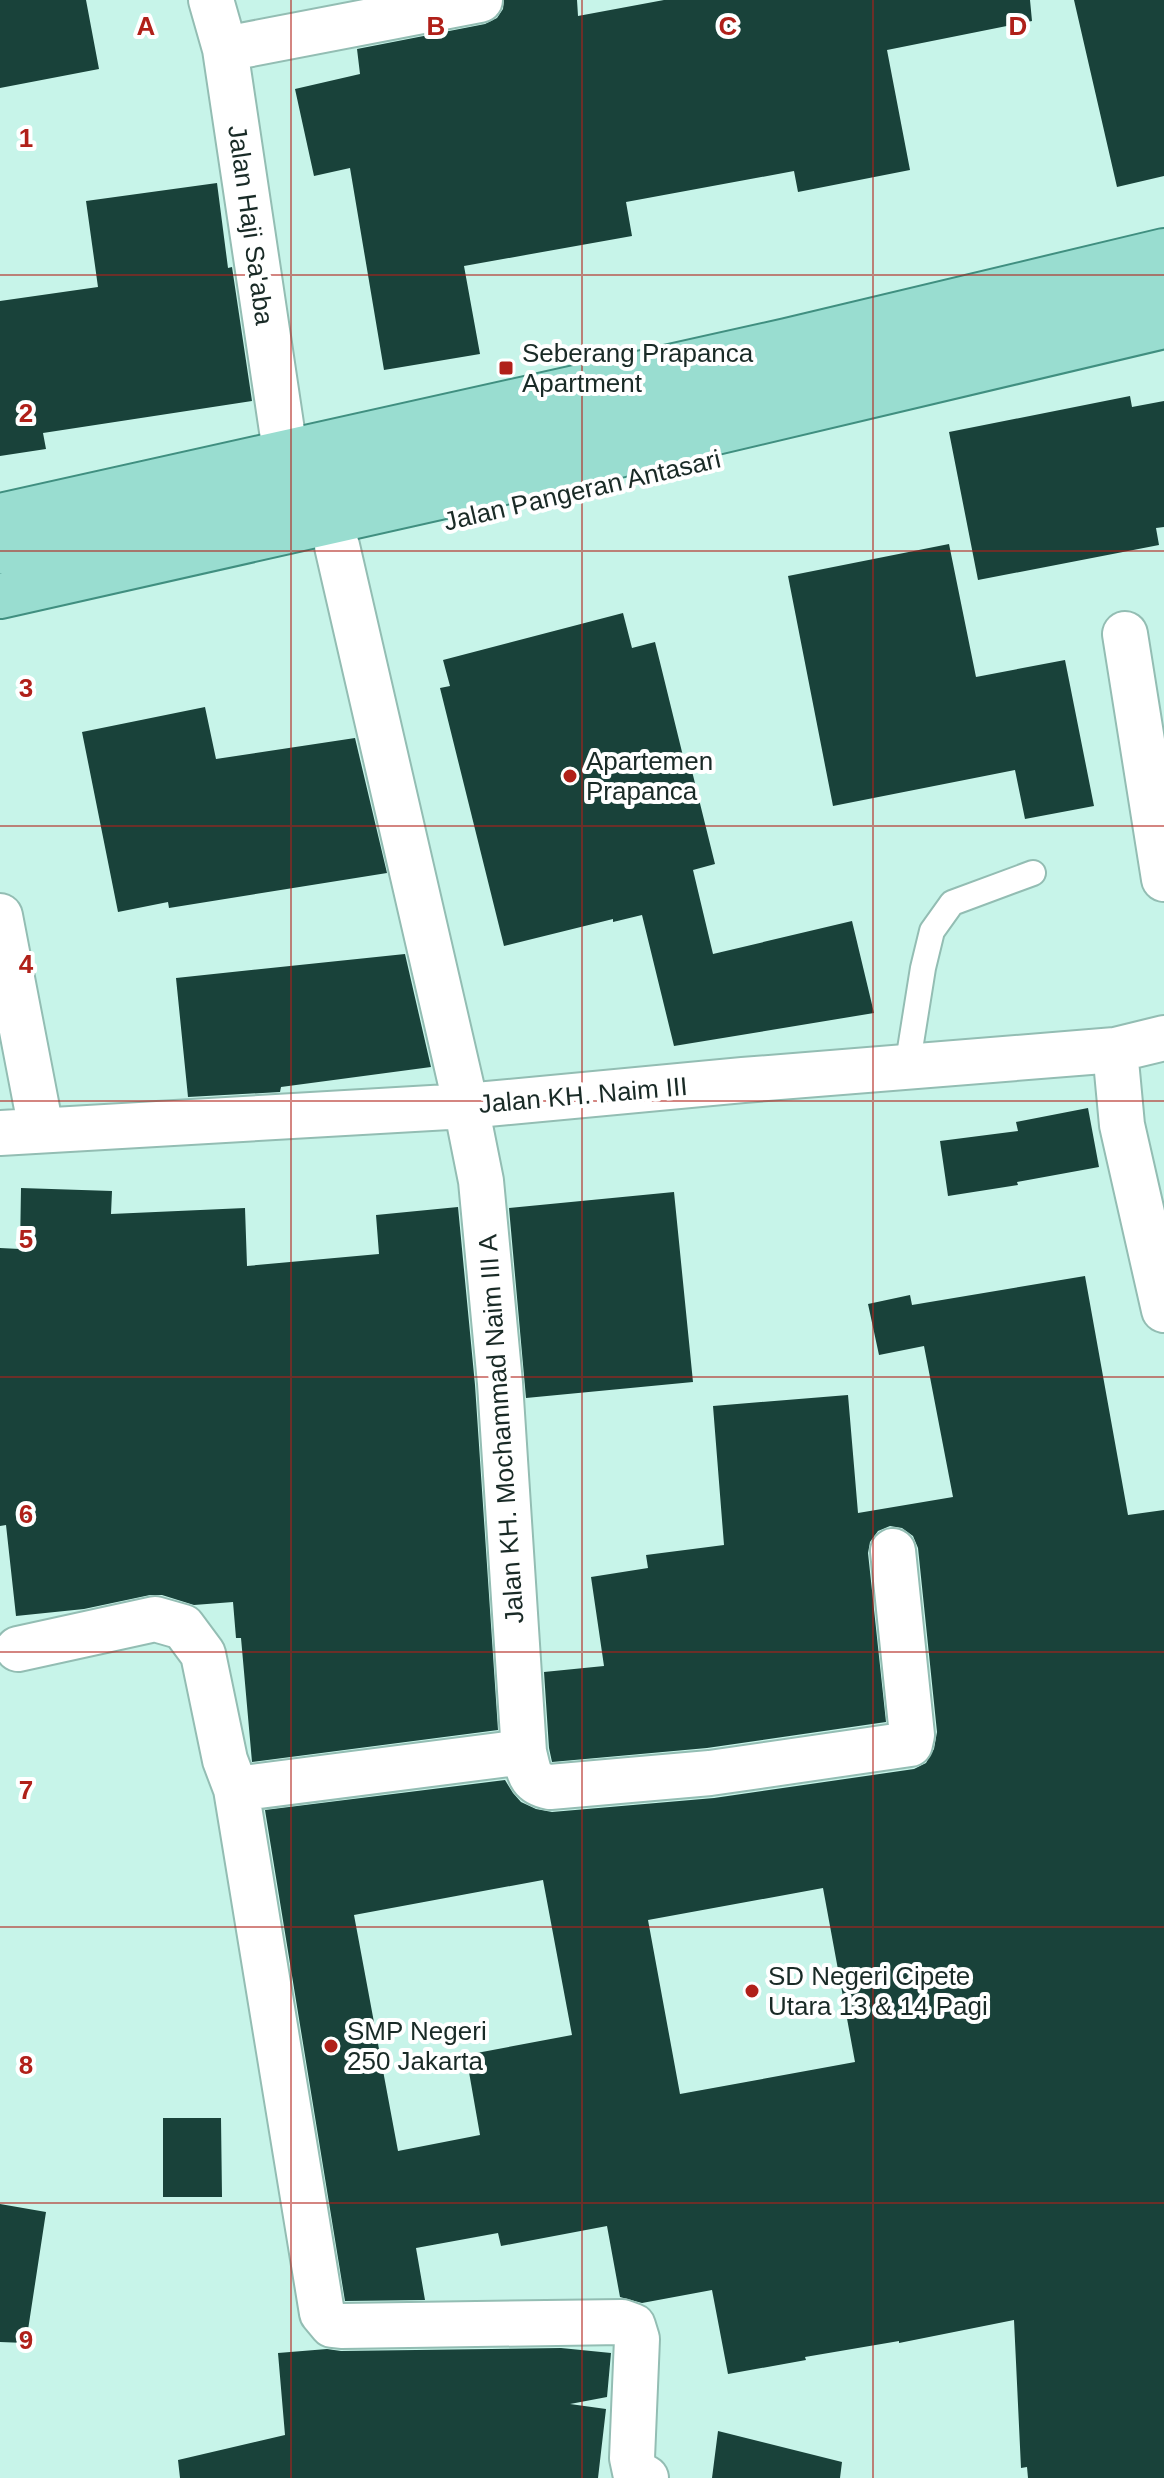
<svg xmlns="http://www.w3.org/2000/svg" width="1164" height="2478" viewBox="0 0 1164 2478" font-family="Arial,sans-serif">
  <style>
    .building { fill: #19423a; fill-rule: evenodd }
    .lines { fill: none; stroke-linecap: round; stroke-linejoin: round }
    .lane-casing { stroke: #93bdb3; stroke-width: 28 }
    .street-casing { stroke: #93bdb3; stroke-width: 48 }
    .primary-casing { stroke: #408f80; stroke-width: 48 }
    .lane { stroke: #fff; stroke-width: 24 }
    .street { stroke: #fff; stroke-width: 44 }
    .primary { stroke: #99ddd0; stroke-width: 44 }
    .grid { fill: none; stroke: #b02019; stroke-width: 2; stroke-opacity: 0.55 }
    .poi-dot { fill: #b02019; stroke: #fff; stroke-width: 3 }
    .labels { text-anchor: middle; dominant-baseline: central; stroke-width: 8; stroke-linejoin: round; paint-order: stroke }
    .street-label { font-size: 26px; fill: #192a26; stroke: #fff }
    .poi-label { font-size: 26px; fill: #192a26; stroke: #fff; text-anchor: start }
    .grid-label { font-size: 26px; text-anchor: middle; font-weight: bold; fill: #b02019; stroke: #fff; stroke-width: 8; stroke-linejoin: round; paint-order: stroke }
  </style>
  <rect width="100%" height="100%" fill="#c7f4e9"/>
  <path class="building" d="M0,0H86L99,69L0,88Z
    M504,0H577L578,16L664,0H1030L1032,21L887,50L910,170L798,192L794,171L626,202L632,236L464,266L480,354L384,370L350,168L314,176L295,89L360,74L357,49L485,24L497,18L503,9Z
    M1074,0H1164V176L1117,187Z
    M217,183L228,268L232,267L252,401L43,433L46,449L0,456V301L98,287L86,201Z
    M1130,396L1132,407L1164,401V527L1156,528L1159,545L978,580L949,432Z
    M949,544L976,677L1065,660L1094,806L1025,819L1015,770L833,806L788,576Z
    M623,613L632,648L655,642L683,756L688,755L715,864L693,870L713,954L852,921L874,1013L674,1046L642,915L613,922V919L504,946L440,688L450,686L443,660Z
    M205,707L216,759L355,738L387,873L169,908L168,902L118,912L82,732Z
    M405,954L431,1067L281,1087L280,1092L188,1097L176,978Z
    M1088,1108L1099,1167L1017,1182L1018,1185L948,1196L940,1141L1018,1131L1016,1122Z
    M21,1188L112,1191L111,1214L245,1208L247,1266L379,1254L376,1215L458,1207L475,1385L498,1730L252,1762L241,1638H236L233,1602L194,1605L162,1595H150L84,1609L16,1616L6,1525L0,1526V1248L20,1249Z
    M674,1192L693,1382L526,1398L509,1208Z
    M1085,1276L1128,1515L1164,1510V2478H1028L1027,2467L1021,2468L1014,2320L899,2343V2341L805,2357L806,2360L728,2374L712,2290L642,2303L620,2297L607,2226L501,2246L498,2233L416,2248L425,2300L345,2301L265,1810L505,1780L513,1793L521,1802L536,1809L552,1812L714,1798L914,1769L926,1763L934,1749L937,1732L918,1548L913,1536L902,1528L890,1526L878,1531L870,1542L868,1553L886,1722L707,1748L552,1762L549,1748L544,1672L604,1666L591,1577L648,1568L646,1555L724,1545L713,1406L848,1395L858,1513L953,1497L924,1346L879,1355L868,1304L910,1295L912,1305ZM543,1880L572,2035L466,2055L480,2135L398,2151L354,1915ZM823,1888L855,2062L680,2094L648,1920Z
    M163,2118H221L222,2197H163Z
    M0,2204L46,2212L26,2343L0,2342Z
    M561,2348L611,2353L607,2397L570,2404L606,2409L598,2478H180L178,2460L285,2435L278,2353L327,2349L341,2351Z
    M718,2431L842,2462L840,2478H712Z"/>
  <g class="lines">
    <defs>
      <path id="lane" d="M907,1068L923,968L932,931L952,903L1033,873"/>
      <path id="street" d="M211,0L225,49L285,451
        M225,49L480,0
        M337,546L466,1106L481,1181L500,1383L524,1752C529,1771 528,1783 550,1787L710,1773L910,1744L912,1735L893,1551
        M1125,634L1164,879
        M0,916L41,1129
        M1115,1050L1122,1125L1164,1310
        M0,1133L466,1106L743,1080L1115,1050L1164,1038
        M18,1649L155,1619L183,1627L203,1654L225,1760L236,1789L322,2313L332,2325L341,2326L622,2322L633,2326L637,2339L632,2458L635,2472L646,2478
        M236,1789L524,1752"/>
      <path id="primary" d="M0,516L787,341L1164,251
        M0,551L461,449L1164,284
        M0,596L466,491L1164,326"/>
    </defs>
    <use href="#lane" class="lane-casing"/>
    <use href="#street" class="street-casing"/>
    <use href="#primary" class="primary-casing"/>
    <use href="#lane" class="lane"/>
    <use href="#street" class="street"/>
    <use href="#primary" class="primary"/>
  </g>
  <path class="grid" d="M291,0V2478M582,0V2478M873,0V2478M0,275H1164M0,551H1164M0,826H1164M0,1101H1164M0,1377H1164M0,1652H1164M0,1927H1164M0,2203H1164"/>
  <g class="poi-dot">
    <rect x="498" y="360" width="16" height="16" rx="4"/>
    <circle cx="570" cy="776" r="8"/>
    <circle cx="752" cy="1991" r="8"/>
    <circle cx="331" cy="2046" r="8"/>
  </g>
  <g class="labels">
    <g class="street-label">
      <text transform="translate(251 225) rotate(82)">Jalan Haji Sa'aba</text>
      <text transform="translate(582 490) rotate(-13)">Jalan Pangeran Antasari</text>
      <text transform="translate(583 1095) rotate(-5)">Jalan KH. Naim III</text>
      <text transform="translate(501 1429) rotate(-94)">Jalan KH. Mochammad Naim III A</text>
    </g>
    <g class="poi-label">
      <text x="522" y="353">Seberang Prapanca<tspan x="522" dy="30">Apartment</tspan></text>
      <text x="586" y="761">Apartemen<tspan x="586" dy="30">Prapanca</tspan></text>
      <text x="768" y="1976">SD Negeri Cipete<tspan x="768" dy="30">Utara 13 &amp; 14 Pagi</tspan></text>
      <text x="347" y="2031">SMP Negeri<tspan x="347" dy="30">250 Jakarta</tspan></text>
    </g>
  </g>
  <g class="grid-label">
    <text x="146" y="35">A</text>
    <text x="436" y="35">B</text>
    <text x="728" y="35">C</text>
    <text x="1018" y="35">D</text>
    <text x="26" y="147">1</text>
    <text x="26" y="422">2</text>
    <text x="26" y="697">3</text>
    <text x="26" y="973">4</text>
    <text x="26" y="1248">5</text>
    <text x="26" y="1523">6</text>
    <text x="26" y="1799">7</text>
    <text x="26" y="2074">8</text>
    <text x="26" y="2349">9</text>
  </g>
</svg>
